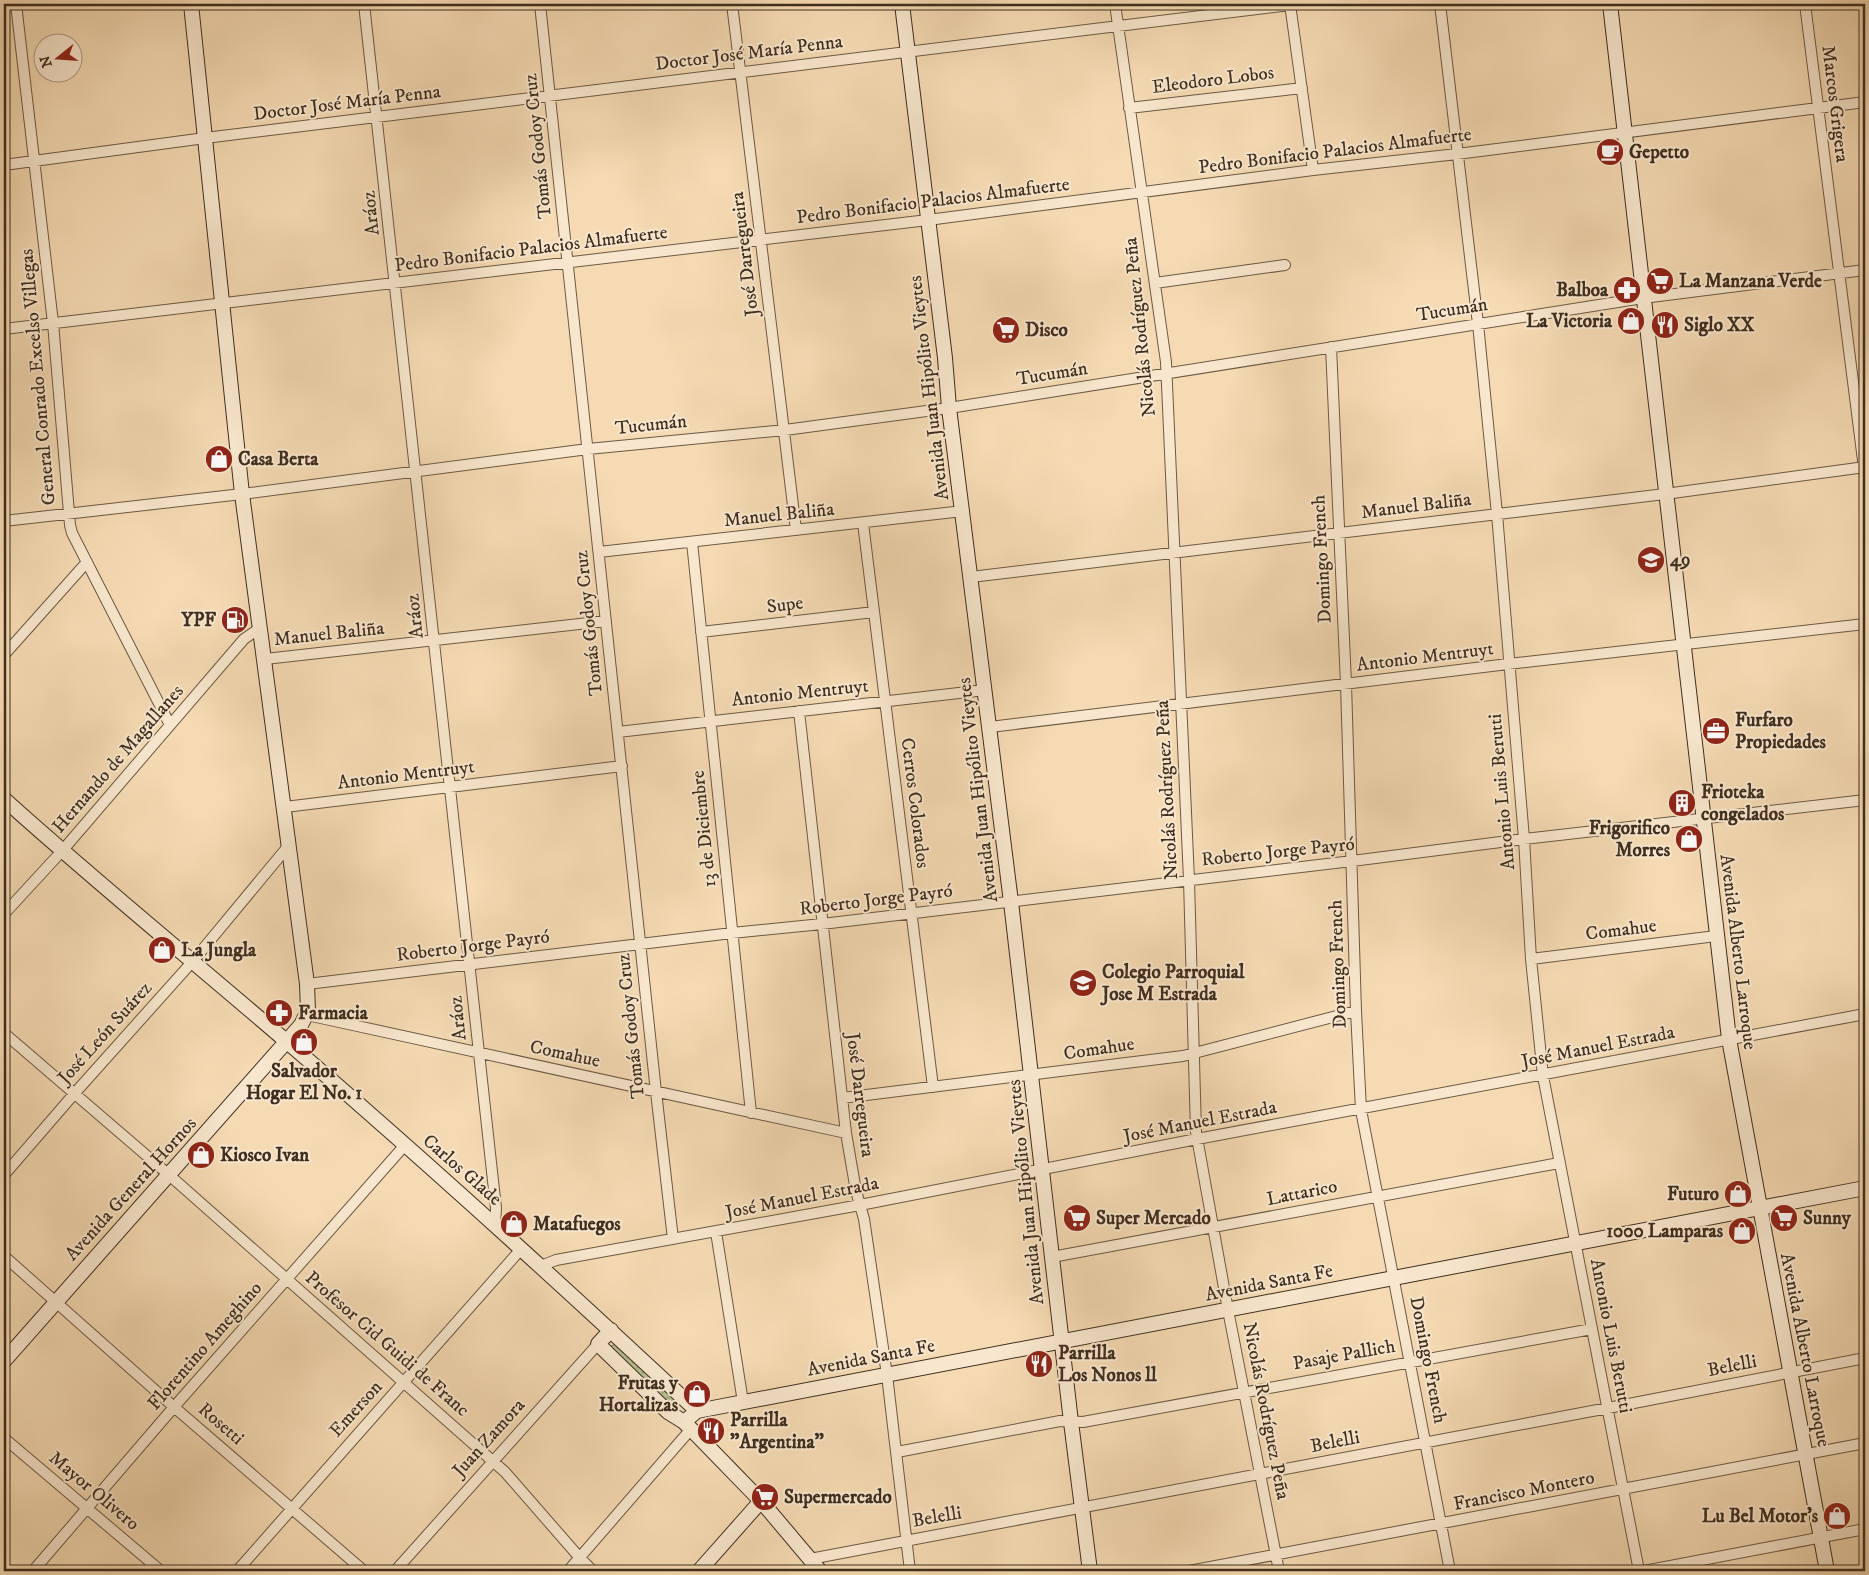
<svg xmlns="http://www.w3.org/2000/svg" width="1869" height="1575" viewBox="0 0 1869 1575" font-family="'IM FELL DW Pica',serif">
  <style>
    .green { fill: url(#green-dots); stroke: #7a7858 }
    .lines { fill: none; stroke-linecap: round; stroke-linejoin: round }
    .street-casing { stroke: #6c5944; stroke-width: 12 }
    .secondary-casing { stroke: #3f2e1f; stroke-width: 16 }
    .street { stroke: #f8e7ce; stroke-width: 10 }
    .secondary { stroke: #f8e7ce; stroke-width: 14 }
    .labels { text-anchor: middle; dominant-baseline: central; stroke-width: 4; stroke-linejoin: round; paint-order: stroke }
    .street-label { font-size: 19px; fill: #3f2e1f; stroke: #f8e7ce }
    .poi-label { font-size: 19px; font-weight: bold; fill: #3f2e1f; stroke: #f8e7ce; text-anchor: start }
  </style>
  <defs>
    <pattern id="green-dots" width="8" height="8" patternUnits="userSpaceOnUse" patternTransform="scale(1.25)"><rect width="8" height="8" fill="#b6c191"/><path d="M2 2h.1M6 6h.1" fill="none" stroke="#959d76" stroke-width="1.8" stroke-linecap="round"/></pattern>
  </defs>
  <rect width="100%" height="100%" fill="#f5dab3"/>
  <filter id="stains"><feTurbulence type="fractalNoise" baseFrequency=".004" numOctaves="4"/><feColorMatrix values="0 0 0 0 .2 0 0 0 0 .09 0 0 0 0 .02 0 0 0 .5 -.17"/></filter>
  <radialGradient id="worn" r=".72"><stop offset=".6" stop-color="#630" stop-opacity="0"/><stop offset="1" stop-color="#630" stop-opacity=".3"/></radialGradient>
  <path class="green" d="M615,1344L678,1402L674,1409L610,1347Z"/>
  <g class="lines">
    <defs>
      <path id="street" d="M16,4L53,323L70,525L72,533L170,725
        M364,4L496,1208L495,1224
        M540,4L656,1092L673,1239
        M732,4L796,530
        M1115,4L1166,362L1189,880L1196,1132L1228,1310L1279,1571
        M1290,4L1313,170
        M1440,4L1478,324L1497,514L1524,839L1531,959L1543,1076L1639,1571
        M1805,4L1865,476
        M1129,108L1302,88
        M4,165L205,138L1298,4
        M1155,283L1285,265
        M4,329L928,220L1313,170L1457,154L1865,102
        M1331,347L1346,684L1356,1011L1361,1110L1450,1571
        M4,521L242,494L588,449L785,430L949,408L1643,298L1865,270
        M863,523L933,1087
        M692,542L751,1113
        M599,552L963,511
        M971,577L1665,494L1865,467
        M701,632L874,612
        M4,655L87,562
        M265,659L606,621
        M799,711L846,1133L856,1191L864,1219L887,1375L910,1571
        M990,727L1508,664L1865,624
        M618,732L985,690
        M285,807L622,766
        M4,914L62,851L244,639L260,628
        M1531,959L1716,936
        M307,984L732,933L822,924L1352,861L1524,839L1865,800
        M307,1015L846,1133
        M4,1033L168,1174L505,1472L580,1558L593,1571
        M842,1098L1183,1056L1356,1011
        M4,1175L74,1094L193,961L290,844
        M716,1232L743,1402
        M4,1256L174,1407L364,1571
        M1052,1257L1559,1163
        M541,1266L556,1260L860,1205L1197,1139L1865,1014
        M4,1438L161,1571
        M897,1452L1060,1421L1083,1422L1592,1329
        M810,1559L1608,1408L1865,1358
        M33,1571L174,1407L405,1145
        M237,1571L522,1248
        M395,1571L598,1344
        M568,1571L691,1429
        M1189,1571L1865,1443
        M1644,1571L1865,1529"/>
      <path id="secondary" d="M902,4L945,358L949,408L1011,902L1071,1422L1090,1571
        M1610,4L1729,1039L1827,1571
        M4,799C96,882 192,960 286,1041C426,1161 562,1285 697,1411
        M611,1330L598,1344L668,1412L684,1422L691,1429L761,1501L820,1571
        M4,1361L301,1025L308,1011L307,984L242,494L191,4
        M684,1422L697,1411L1865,1188
        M699,1571L761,1501"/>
    </defs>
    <use href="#street" class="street-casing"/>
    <use href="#secondary" class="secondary-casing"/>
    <use href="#street" class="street"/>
    <use href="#secondary" class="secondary"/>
  </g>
  <defs>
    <symbol id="cafe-disc" viewBox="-11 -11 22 22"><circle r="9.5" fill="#8f2418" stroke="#f8e7ce"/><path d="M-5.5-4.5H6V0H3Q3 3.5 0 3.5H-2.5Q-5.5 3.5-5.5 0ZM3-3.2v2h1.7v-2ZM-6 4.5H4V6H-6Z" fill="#fff"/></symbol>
    <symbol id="supermarket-disc" viewBox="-11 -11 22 22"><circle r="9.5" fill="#8f2418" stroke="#f8e7ce"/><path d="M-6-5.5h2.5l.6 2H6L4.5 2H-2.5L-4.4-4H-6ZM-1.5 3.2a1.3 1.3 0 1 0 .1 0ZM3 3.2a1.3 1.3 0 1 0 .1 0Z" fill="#fff"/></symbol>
    <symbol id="pharmacy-disc" viewBox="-11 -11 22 22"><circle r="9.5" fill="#8f2418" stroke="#f8e7ce"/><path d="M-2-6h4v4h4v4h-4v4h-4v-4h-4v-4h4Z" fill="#fff"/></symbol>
    <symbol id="shop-disc" viewBox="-11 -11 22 22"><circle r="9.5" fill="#8f2418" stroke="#f8e7ce"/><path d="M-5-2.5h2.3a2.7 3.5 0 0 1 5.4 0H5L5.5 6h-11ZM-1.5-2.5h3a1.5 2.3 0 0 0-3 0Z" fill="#fff"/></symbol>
    <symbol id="restaurant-disc" viewBox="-11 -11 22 22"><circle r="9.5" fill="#8f2418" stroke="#f8e7ce"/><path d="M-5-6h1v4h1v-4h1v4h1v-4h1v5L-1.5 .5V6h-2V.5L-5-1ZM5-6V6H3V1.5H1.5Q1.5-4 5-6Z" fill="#fff"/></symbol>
    <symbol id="school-disc" viewBox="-11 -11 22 22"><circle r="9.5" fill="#8f2418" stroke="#f8e7ce"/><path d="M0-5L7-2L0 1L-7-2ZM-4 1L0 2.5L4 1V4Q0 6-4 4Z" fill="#fff"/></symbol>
    <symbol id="fuel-disc" viewBox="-11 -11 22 22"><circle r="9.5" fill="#8f2418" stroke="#f8e7ce"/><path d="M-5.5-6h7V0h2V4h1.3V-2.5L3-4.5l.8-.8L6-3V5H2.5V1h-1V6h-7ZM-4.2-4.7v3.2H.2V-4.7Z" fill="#fff"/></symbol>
    <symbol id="office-disc" viewBox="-11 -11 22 22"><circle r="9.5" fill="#8f2418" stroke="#f8e7ce"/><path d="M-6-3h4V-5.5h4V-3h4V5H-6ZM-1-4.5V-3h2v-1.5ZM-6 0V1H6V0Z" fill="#fff"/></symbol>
    <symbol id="building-disc" viewBox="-11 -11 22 22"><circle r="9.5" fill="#8f2418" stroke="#f8e7ce"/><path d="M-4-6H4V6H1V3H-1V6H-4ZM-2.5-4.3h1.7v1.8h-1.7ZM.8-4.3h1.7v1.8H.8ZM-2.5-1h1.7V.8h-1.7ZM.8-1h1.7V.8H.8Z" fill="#fff"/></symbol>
    <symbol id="university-disc" viewBox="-11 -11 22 22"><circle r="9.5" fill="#8f2418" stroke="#f8e7ce"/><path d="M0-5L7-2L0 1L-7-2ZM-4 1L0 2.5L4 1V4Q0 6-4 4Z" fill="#fff"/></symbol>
  </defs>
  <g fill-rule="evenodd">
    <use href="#cafe-disc" x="1594" y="136" width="32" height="32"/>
    <use href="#supermarket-disc" x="1644" y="265" width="32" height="32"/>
    <use href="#pharmacy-disc" x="1611" y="274" width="32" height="32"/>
    <use href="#shop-disc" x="1615" y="305" width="32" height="32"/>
    <use href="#restaurant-disc" x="1649" y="309" width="32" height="32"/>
    <use href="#supermarket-disc" x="990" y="314" width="32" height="32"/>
    <use href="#shop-disc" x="203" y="443" width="32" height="32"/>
    <use href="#school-disc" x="1635" y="544" width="32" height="32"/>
    <use href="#fuel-disc" x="219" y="604" width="32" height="32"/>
    <use href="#office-disc" x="1700" y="715" width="32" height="32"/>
    <use href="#building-disc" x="1666" y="787" width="32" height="32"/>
    <use href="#shop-disc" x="1673" y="823" width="32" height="32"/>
    <use href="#shop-disc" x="146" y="934" width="32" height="32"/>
    <use href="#university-disc" x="1067" y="967" width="32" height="32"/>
    <use href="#pharmacy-disc" x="263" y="997" width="32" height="32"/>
    <use href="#shop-disc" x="288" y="1026" width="32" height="32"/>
    <use href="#shop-disc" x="185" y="1139" width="32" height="32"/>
    <use href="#shop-disc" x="1722" y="1178" width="32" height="32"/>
    <use href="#supermarket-disc" x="1061" y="1202" width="32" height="32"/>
    <use href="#supermarket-disc" x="1768" y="1202" width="32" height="32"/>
    <use href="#shop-disc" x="498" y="1208" width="32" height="32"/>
    <use href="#shop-disc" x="1726" y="1215" width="32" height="32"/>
    <use href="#restaurant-disc" x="1023" y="1348" width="32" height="32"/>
    <use href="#shop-disc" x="681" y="1378" width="32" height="32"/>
    <use href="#restaurant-disc" x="695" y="1415" width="32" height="32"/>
    <use href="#supermarket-disc" x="749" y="1481" width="32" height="32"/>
    <use href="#shop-disc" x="1821" y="1500" width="32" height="32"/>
  </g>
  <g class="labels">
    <g class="street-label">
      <text transform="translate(749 53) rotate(-7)">Doctor José María Penna</text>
      <text transform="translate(1213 80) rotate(-7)">Eleodoro Lobos</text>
      <text transform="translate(347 103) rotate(-7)">Doctor José María Penna</text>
      <text transform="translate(1835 104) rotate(83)">Marcos Grigera</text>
      <text transform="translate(538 146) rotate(-96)">Tomás Godoy Cruz</text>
      <text transform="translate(1335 151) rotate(-7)">Pedro Bonifacio Palacios Almafuerte</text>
      <text transform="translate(933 201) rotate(-7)">Pedro Bonifacio Palacios Almafuerte</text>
      <text transform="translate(371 213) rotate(-96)">Aráoz</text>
      <text transform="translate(531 249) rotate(-7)">Pedro Bonifacio Palacios Almafuerte</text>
      <text transform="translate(745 254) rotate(-97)">José Darregueira</text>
      <text transform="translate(1452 310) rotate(-9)">Tucumán</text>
      <text transform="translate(1140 327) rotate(-96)">Nicolás Rodríguez Peña</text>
      <text transform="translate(1052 374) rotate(-9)">Tucumán</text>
      <text transform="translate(38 377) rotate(-95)">General Conrado Excelso Villegas</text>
      <text transform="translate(929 388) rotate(-97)">Avenida Juan Hipólito Vieytes</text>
      <text transform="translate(651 425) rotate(-6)">Tucumán</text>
      <text transform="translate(1416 506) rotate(-7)">Manuel Baliña</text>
      <text transform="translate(779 515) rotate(-6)">Manuel Baliña</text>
      <text transform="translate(1322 559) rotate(-93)">Domingo French</text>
      <text transform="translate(785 605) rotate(-7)">Supe</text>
      <text transform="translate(415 616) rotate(-96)">Aráoz</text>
      <text transform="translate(589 623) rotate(-96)">Tomás Godoy Cruz</text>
      <text transform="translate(329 634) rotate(-6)">Manuel Baliña</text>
      <text transform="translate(1425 657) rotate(-7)">Antonio Mentruyt</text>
      <text transform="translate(800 693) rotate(-6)">Antonio Mentruyt</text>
      <text transform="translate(118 759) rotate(-49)">Hernando de Magallanes</text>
      <text transform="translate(406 775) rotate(-7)">Antonio Mentruyt</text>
      <text transform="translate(978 790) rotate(-97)">Avenida Juan Hipólito Vieytes</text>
      <text transform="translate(1167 790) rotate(-93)">Nicolás Rodríguez Peña</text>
      <text transform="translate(1502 792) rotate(-95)">Antonio Luis Berutti</text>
      <text transform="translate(915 803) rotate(83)">Cerros Colorados</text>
      <text transform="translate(704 829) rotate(-96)">13 de Diciembre</text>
      <text transform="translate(1278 852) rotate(-6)">Roberto Jorge Payró</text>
      <text transform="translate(876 900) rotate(-7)">Roberto Jorge Payró</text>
      <text transform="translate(1621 930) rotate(-7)">Comahue</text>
      <text transform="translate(473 946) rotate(-7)">Roberto Jorge Payró</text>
      <text transform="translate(1738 952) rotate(83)">Avenida Alberto Larroque</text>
      <text transform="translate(1338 964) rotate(-92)">Domingo French</text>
      <text transform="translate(458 1018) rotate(-96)">Aráoz</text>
      <text transform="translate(631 1026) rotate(-96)">Tomás Godoy Cruz</text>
      <text transform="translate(105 1033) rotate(-48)">José León Suárez</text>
      <text transform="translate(1598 1047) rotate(-11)">José Manuel Estrada</text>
      <text transform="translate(1099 1049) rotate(-8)">Comahue</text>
      <text transform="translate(565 1054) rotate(12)">Comahue</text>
      <text transform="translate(860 1095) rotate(83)">José Darregueira</text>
      <text transform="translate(1200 1122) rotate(-11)">José Manuel Estrada</text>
      <text transform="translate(462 1170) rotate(41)">Carlos Glade</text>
      <text transform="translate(131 1189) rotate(-48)">Avenida General Hornos</text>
      <text transform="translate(1026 1192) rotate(-96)">Avenida Juan Hipólito Vieytes</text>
      <text transform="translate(1302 1193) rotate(-11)">Lattarico</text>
      <text transform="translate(802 1198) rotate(-11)">José Manuel Estrada</text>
      <text transform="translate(1269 1283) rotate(-11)">Avenida Santa Fe</text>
      <text transform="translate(1611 1336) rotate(79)">Antonio Luis Berutti</text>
      <text transform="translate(387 1344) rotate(41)">Profesor Cid Guidi de Franc</text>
      <text transform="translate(205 1346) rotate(-49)">Florentino Ameghino</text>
      <text transform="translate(1805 1350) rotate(79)">Avenida Alberto Larroque</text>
      <text transform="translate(1344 1355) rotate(-10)">Pasaje Pallich</text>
      <text transform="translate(871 1358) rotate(-11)">Avenida Santa Fe</text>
      <text transform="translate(1428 1360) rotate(79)">Domingo French</text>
      <text transform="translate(1732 1366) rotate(-11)">Belelli</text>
      <text transform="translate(356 1409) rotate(-48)">Emerson</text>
      <text transform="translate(1266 1411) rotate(79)">Nicolás Rodríguez Peña</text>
      <text transform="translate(221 1424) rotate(41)">Rosetti</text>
      <text transform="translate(489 1438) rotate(-48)">Juan Zamora</text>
      <text transform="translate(1335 1442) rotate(-11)">Belelli</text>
      <text transform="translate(94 1491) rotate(40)">Mayor Olivero</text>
      <text transform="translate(1524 1491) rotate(-11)">Francisco Montero</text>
      <text transform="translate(937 1517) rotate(-10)">Belelli</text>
    </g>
    <g class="poi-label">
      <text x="1629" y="152">Gepetto</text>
      <text x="1679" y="281">La Manzana Verde</text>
      <text x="1608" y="290" text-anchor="end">Balboa</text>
      <text x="1612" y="321" text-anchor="end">La Victoria</text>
      <text x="1684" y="325">Siglo XX</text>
      <text x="1025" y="330">Disco</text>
      <text x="238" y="459">Casa Berta</text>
      <text x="1670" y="560">49</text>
      <text x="216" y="620" text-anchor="end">YPF</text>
      <text x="1735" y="720">Furfaro<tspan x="1735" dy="22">Propiedades</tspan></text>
      <text x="1701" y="792">Frioteka<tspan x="1701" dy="22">congelados</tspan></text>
      <text x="1670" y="828" text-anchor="end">Frigorifico<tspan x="1670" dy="22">Morres</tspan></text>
      <text x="181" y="950">La Jungla</text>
      <text x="1102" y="972">Colegio Parroquial<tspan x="1102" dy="22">Jose M Estrada</tspan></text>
      <text x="298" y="1013">Farmacia</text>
      <text x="304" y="1071" text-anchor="middle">Salvador<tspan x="304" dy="22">Hogar El No. 1</tspan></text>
      <text x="220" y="1155">Kiosco Ivan</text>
      <text x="1719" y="1194" text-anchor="end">Futuro</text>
      <text x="1096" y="1218">Super Mercado</text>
      <text x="1803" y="1218">Sunny</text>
      <text x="533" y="1224">Matafuegos</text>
      <text x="1723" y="1231" text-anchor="end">1000 Lamparas</text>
      <text x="1058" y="1353">Parrilla<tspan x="1058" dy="22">Los Nonos ll</tspan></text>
      <text x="678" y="1383" text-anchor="end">Frutas y<tspan x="678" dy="22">Hortalizas</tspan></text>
      <text x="730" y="1420">Parrilla<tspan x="730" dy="22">"Argentina"</tspan></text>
      <text x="784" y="1497">Supermercado</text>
      <text x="1818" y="1516" text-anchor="end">Lu Bel Motor's</text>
    </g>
  </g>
  <rect width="1869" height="1575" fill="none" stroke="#f5dab3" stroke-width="20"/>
  <rect x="5" y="5" width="1859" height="1565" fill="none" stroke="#3f2e1f" stroke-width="2.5"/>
  <rect x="10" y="10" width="1849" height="1555" fill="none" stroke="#3f2e1f"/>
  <g transform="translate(58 58) rotate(253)"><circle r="24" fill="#f8e7ce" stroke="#ae9d88"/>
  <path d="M0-4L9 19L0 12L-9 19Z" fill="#8f2418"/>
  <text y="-8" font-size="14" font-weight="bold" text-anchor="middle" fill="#3f2e1f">N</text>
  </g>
  <rect width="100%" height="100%" filter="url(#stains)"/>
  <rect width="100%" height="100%" fill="url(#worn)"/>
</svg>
